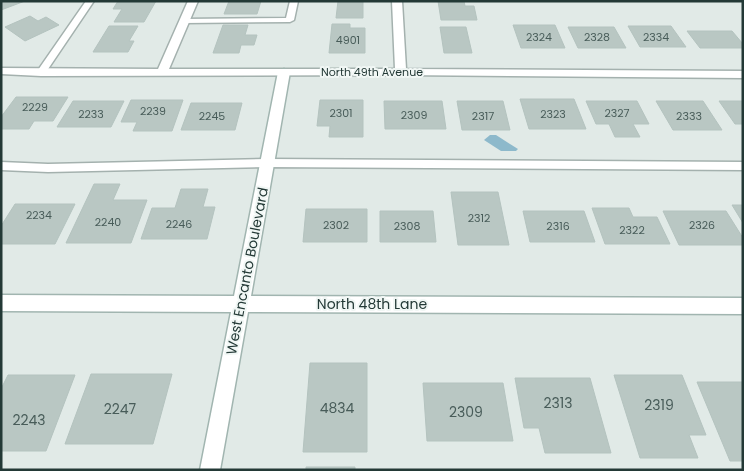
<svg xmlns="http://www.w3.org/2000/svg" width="744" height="471" viewBox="0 0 744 471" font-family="Poppins,sans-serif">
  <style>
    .water { fill: #8db9cb }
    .building { fill: #b9c7c3; stroke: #b4c3bf }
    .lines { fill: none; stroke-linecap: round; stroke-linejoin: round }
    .lane-casing { stroke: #a4b1ae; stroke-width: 3 }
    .street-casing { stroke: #a4b1ae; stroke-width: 3 }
    .secondary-casing { stroke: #a1b5b0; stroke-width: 3 }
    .lane { fill: #fff; fill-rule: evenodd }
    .street { fill: #fff; fill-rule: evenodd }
    .secondary { fill: #fff; fill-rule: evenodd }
    .labels { text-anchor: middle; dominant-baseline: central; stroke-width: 4; stroke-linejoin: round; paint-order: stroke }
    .number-label { font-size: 11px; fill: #485c59 }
    .far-street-label { font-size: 11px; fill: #233936; stroke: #f1f7f5 }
    .street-label { font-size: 14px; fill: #233936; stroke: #f1f7f5 }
    .near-number-label { font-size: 14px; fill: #485c59 }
  </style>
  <rect width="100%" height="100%" fill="#e1eae7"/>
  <path class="water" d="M490,135H496L518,149L516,151H501L484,140Z"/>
  <path class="building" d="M1,1H25L1,10Z
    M118,1H156L144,22H114L122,9H113Z
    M229,1H261L257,14H224Z
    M338,1H363V18H336Z
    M438,1H464L465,6H474L477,20H441Z
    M30,16L38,21L46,17L59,25L25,41L5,27Z
    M332,24H350V28H365V53H329Z
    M223,25H248L245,35H257L254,45H241L239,53H213Z
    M513,25H555L565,48H521Z
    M109,26H138L129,41H134L128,52H93Z
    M628,26H671L686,47H640Z
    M440,27H466L472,53H444Z
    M568,27H614L626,48H578Z
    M687,31H732L743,44V48H700Z
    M16,97H68L53,121H34L29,129H1V117Z
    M520,99H574L586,129H529Z
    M131,100H183L172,131H133L137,122H121Z
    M320,100H363V137H329L330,126H317Z
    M73,101H124L111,127H57Z
    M384,101H442L446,129H385Z
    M457,101H503L510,130H462Z
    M586,101H637L649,124H633L640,137H615L609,124H596Z
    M656,101H703L722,130H673Z
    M719,101H743V124H735Z
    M191,103H242L235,130H181Z
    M94,184H120L113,200H147L131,243H66Z
    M181,189H208L203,207H215L207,239H141L152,208H175Z
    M451,192H498L509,245H458Z
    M15,204H75L55,244H1V226Z
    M732,205H743V223Z
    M592,208H629L633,217H657L670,244H605Z
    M306,209H367V242H303Z
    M380,211H433L436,242H380Z
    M523,211H584L595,242H530Z
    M663,211H726L743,238V245H679Z
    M310,363H367V452H303Z
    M91,374H172L153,444H65Z
    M8,375H75L46,451H1V389Z
    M614,375H682L706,435H689L698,458H640Z
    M515,378H590L611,453H545L539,428H524Z
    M697,382H743V461H730Z
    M423,383H503L513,441H427Z
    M306,467H355V470H306Z"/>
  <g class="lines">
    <defs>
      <path id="lane" d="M86,1H94L44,75H38L36,73Z
        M290,1H298L294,20L290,22L184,23L180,21L184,19L286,18Z
        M267,159L743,162V170L267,167L48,172L1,170V162L48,164Z"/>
      <path id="street" d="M188,1H198L169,69H395L392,1H402L406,69L743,71V78L401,75L41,76L1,74V68L158,69Z"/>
      <path id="secondary" d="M284,69L290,72L251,296L743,298V314L248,312L220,470H200L231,312L1,311V295L234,296L278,72Z"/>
    </defs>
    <use href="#lane" class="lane-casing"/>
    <use href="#street" class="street-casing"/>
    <use href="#secondary" class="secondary-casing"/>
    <use href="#lane" class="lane"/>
    <use href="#street" class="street"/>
    <use href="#secondary" class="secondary"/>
  </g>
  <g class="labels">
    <g class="number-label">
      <text x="539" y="37">2324</text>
      <text x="597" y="37">2328</text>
      <text x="656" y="37">2334</text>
      <text x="348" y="40">4901</text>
      <text x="35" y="107">2229</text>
      <text x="153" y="111">2239</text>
      <text x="341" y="113">2301</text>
      <text x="617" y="113">2327</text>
      <text x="91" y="114">2233</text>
      <text x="553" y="114">2323</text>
      <text x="414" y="115">2309</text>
      <text x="212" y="116">2245</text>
      <text x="483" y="116">2317</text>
      <text x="689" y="116">2333</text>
      <text x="39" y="215">2234</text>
      <text x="479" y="218">2312</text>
      <text x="108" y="222">2240</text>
      <text x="179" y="224">2246</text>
      <text x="336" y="225">2302</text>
      <text x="702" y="225">2326</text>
      <text x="407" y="226">2308</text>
      <text x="558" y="226">2316</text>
      <text x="632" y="230">2322</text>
    </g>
    <g class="far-street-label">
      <text x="372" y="72">North 49th Avenue</text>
    </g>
    <g class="street-label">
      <text transform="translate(247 271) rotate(-79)">West Encanto Boulevard</text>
      <text x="372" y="304">North 48th Lane</text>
    </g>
    <g class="near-number-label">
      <text x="558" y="403">2313</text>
      <text x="659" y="405">2319</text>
      <text x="337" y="408">4834</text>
      <text x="120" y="409">2247</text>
      <text x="466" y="412">2309</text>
      <text x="29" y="420">2243</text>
    </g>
  </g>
  <rect width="744" height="471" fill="none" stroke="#233936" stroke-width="5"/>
</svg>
